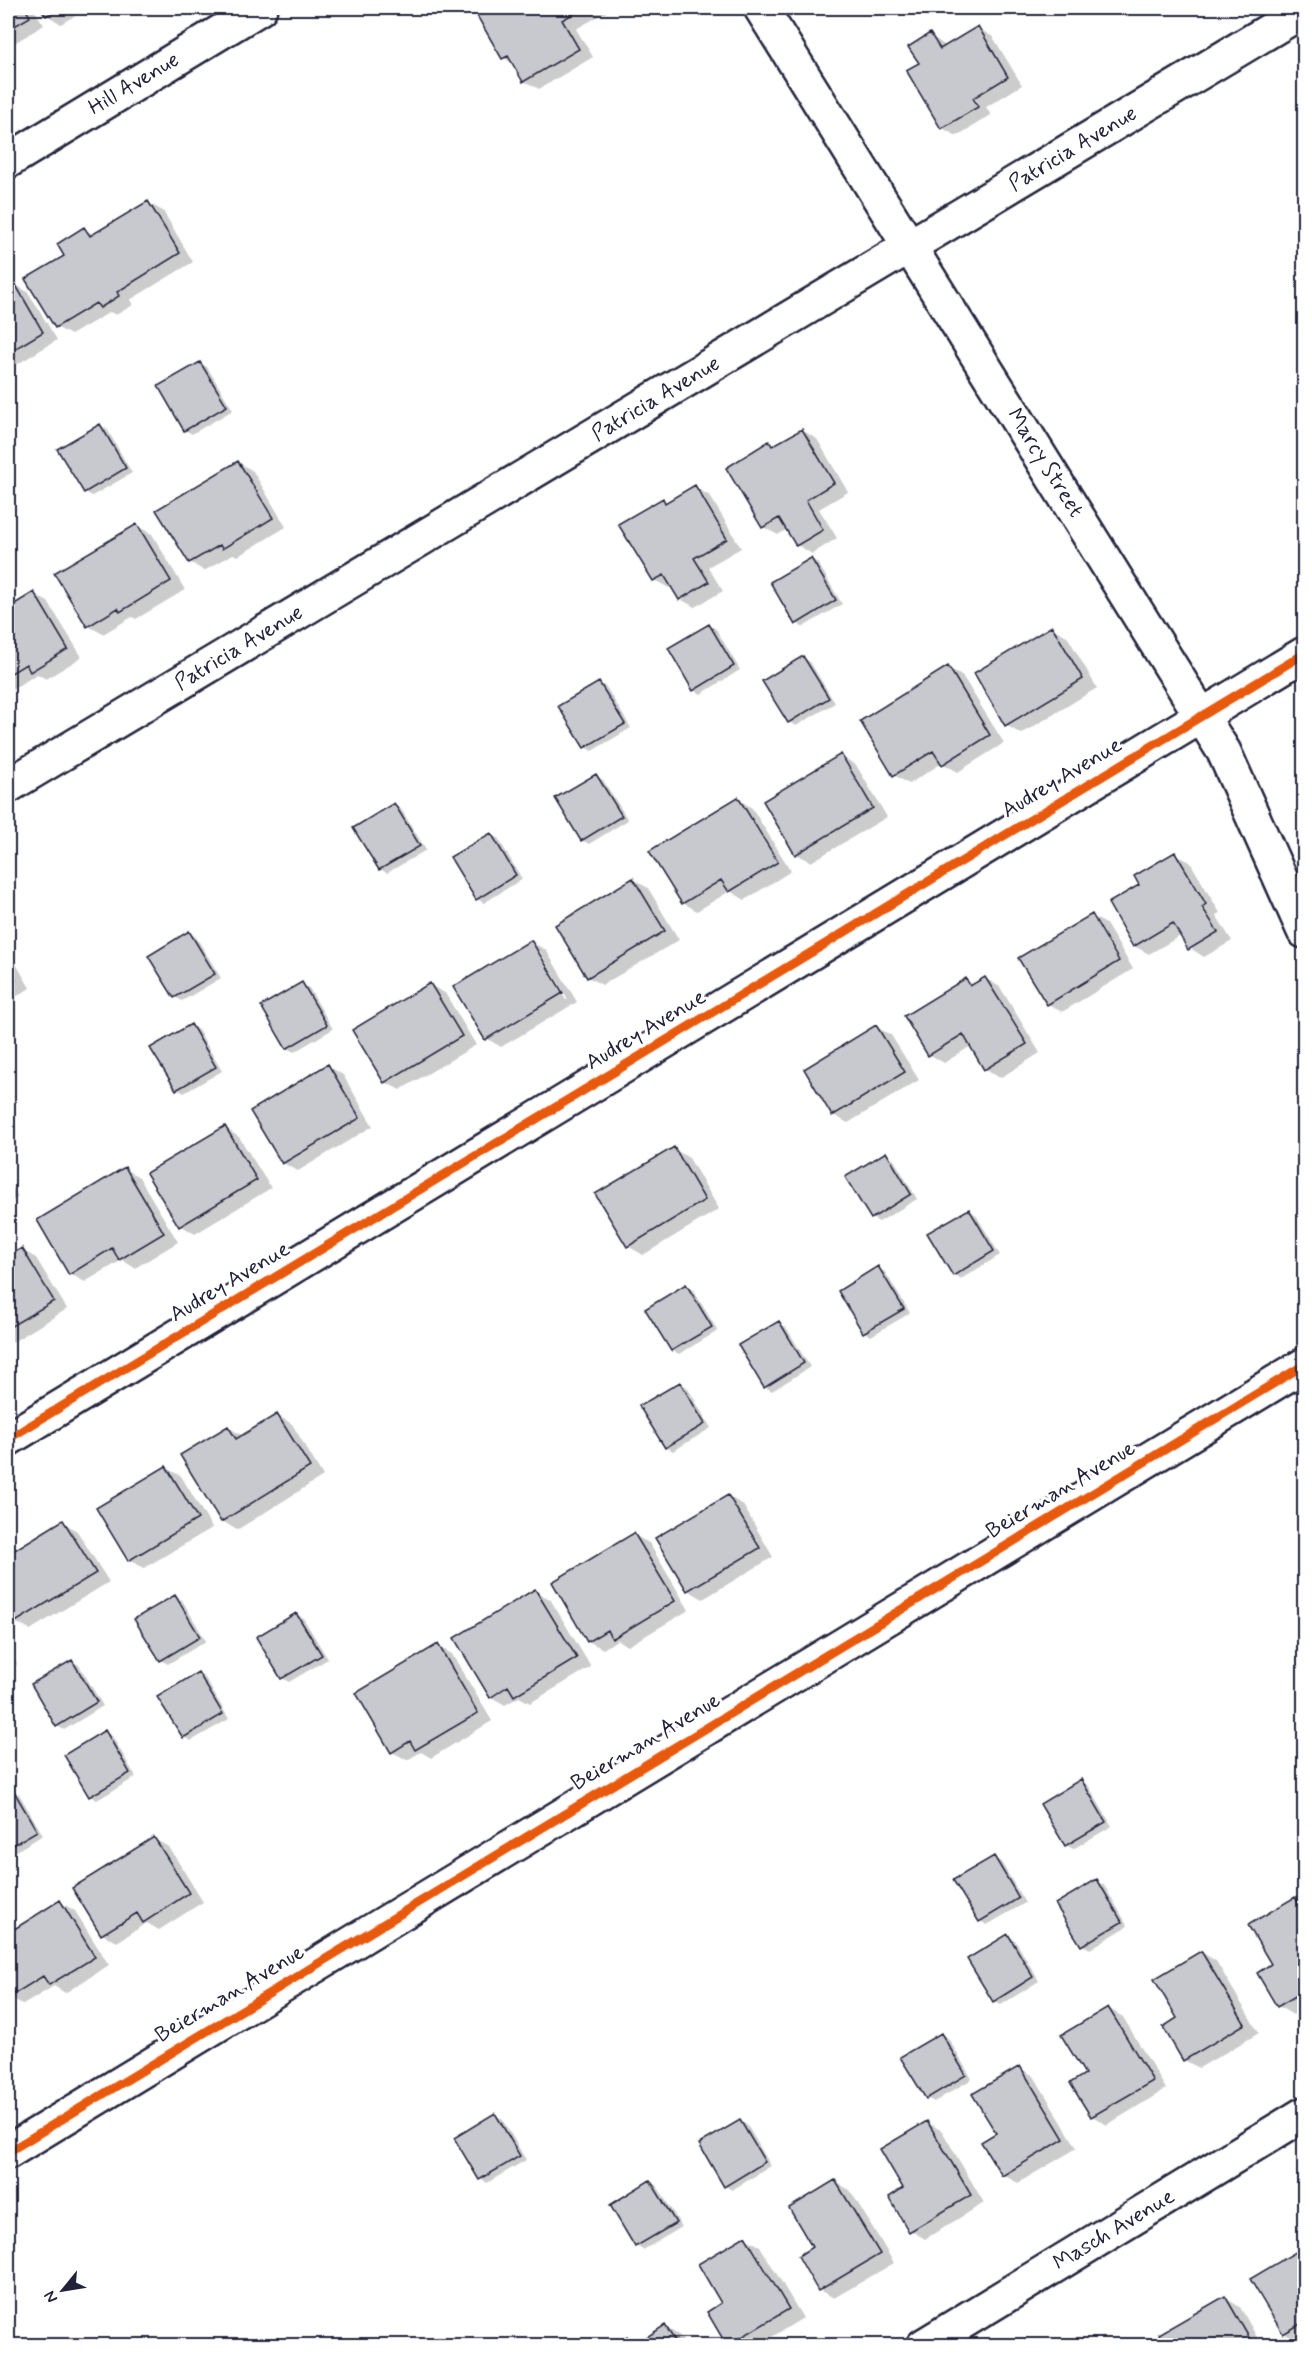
<svg xmlns="http://www.w3.org/2000/svg" width="1312" height="2353" viewBox="0 0 1312 2353" font-family="Mynerve,sans-serif">
  <style>
    .shadow { fill: #0003; fill-rule: evenodd }
    .building { fill: #c8c8cf; stroke: #22223b; stroke-width: 1.5 }
    .lines { fill: none; stroke-linecap: round; stroke-linejoin: round }
    .street-casing { stroke: #22223b; stroke-width: 38 }
    .street { stroke: #fff; stroke-width: 33 }
    .cycleway-casing { stroke: #fff; stroke-width: 13 }
    .cycleway { stroke: #e8590c; stroke-width: 9 }
    .labels { text-anchor: middle; dominant-baseline: central; stroke-width: 6; stroke-linejoin: round; paint-order: stroke }
    .street-label { font-size: 22px; fill: #22223b; stroke: #fff }
  </style>
  <rect width="100%" height="100%" fill="#fff"/>
  <filter id="ink" filterUnits="userSpaceOnUse"><feTurbulence type="fractalNoise" baseFrequency=".0167" numOctaves="2"/><feDisplacementMap in="SourceGraphic" scale="12" xChannelSelector="R" yChannelSelector="G"/><feConvolveMatrix kernelMatrix="1 2 1 2 8 2 1 2 1" color-interpolation-filters="sRGB"/></filter>
  <g filter="url(#ink)">
    <path class="shadow" d="M8,8H33L44,25L8,47Z
      M42,8H88L61,24L47,15Z
      M478,8H613L576,29L593,57L539,89L524,81L515,65L504,58L475,9Z
      M978,28L993,37L1022,85L986,107L991,115L957,136L942,128L921,63L930,35L947,47Z
      M8,53L13,63L8,66Z
      M148,203L163,211L193,262L130,300L133,305L116,315L110,312L71,335L56,327L66,256L84,229L95,235Z
      M14,284L28,292L57,340L8,370V287Z
      M200,363L207,367L233,410L192,434L185,430Z
      M100,425L107,429L132,473L92,496L85,492Z
      M802,430L817,439L848,492L819,509L837,538L812,554L797,545L787,529L778,535L763,527L769,443L775,447Z
      M238,462L253,471L286,527L238,556L233,554L204,571L190,562Z
      M695,487L710,496L741,548L708,567L723,591L695,607L680,599L672,586L669,588L654,580L663,499L668,503Z
      M137,526L152,534L185,590L136,619L132,617L103,634L88,626Z
      M811,559L818,563L842,604L803,627L796,623Z
      M34,594L48,602L82,657L46,679L37,674L8,692V610Z
      M709,625L716,629L740,670L701,694L694,690Z
      M1052,628L1067,636L1097,688L1021,734L1006,725Z
      M803,658L810,662L835,703L796,726L789,722Z
      M949,668L963,677L1004,743L958,772L942,763L909,784L894,775L862,722Z
      M599,683L606,687L631,728L592,751L585,747Z
      M841,756L856,765L887,817L811,862L796,854Z
      M596,776L603,780L628,820L589,844L582,840Z
      M738,799L752,808L791,871L745,900L730,891L697,911L683,903Z
      M394,805L401,809L426,850L387,873L380,869Z
      M491,834L498,838L522,879L484,903L477,899Z
      M1175,854L1190,862L1220,913L1216,915L1232,941L1204,957L1190,948L1182,935L1149,954L1134,946L1142,885Z
      M633,879L648,888L679,940L602,985L588,977Z
      M1092,916L1106,924L1133,969L1062,1012L1048,1004Z
      M189,933L196,937L221,978L182,1001L175,997Z
      M531,942L546,950L577,1002L501,1047L486,1038ZM537,952H540L568,999L566,1000Z
      M8,950L30,988L8,1002Z
      M985,978L1000,987L1040,1053L1000,1078L985,1069L971,1046L944,1063L929,1054L966,980L974,985Z
      M302,984L309,988L333,1029L294,1052L287,1048Z
      M430,985L445,993L476,1045L400,1090L385,1082Z
      M191,1026L198,1030L222,1071L184,1093L177,1089Z
      M876,1027L891,1035L919,1080L848,1123L833,1115Z
      M328,1066L343,1075L373,1126L298,1171L283,1163Z
      M225,1128L239,1137L271,1188L195,1234L180,1225Z
      M674,1149L689,1158L719,1209L643,1255L628,1246L597,1194Z
      M886,1154L893,1158L917,1199L879,1222L872,1218Z
      M125,1169L139,1177L178,1242L135,1268L122,1260L85,1282L70,1274Z
      M8,1179L18,1197L8,1204Z
      M969,1210L976,1215L1000,1255L961,1279L954,1275Z
      M22,1250L36,1258L67,1309L8,1345V1258Z
      M878,1268L885,1272L910,1313L871,1336L864,1332Z
      M686,1286L693,1290L718,1331L679,1354L672,1350Z
      M779,1323L786,1327L810,1367L772,1391L765,1387Z
      M680,1383L687,1387L711,1428L673,1451L666,1447Z
      M277,1415L292,1424L323,1476L237,1530L222,1521L228,1427L243,1436Z
      M166,1468L181,1476L212,1528L144,1568L129,1560Z
      M728,1496L743,1505L773,1557L703,1599L688,1590Z
      M63,1522L77,1531L109,1582L30,1630L15,1622L8,1609V1556Z
      M634,1535L649,1543L689,1610L628,1646L617,1640L603,1649L588,1641Z
      M535,1591L550,1599L591,1667L530,1703L519,1697L505,1705L491,1697Z
      M175,1596L182,1600L206,1641L168,1664L161,1660Z
      M296,1614L303,1618L328,1659L289,1682L282,1678Z
      M438,1646L452,1654L492,1721L431,1758L421,1752L407,1760L392,1752Z
      M8,1648L17,1664L8,1670Z
      M72,1661L79,1665L103,1706L64,1730L57,1726Z
      M198,1674L205,1678L229,1719L191,1741L184,1737Z
      M105,1732L112,1736L136,1777L97,1800L90,1796L66,1755Z
      M1081,1781L1088,1785L1112,1826L1073,1849L1066,1845L1042,1804Z
      M12,1790L19,1794L43,1835L8,1856V1792Z
      M154,1839L169,1847L203,1902L159,1930L147,1923L117,1942L102,1934Z
      M994,1858L1001,1862L1025,1903L987,1925L980,1921Z
      M1097,1881L1104,1885L1128,1926L1090,1949L1083,1945Z
      M1295,1898L1304,1904V2008L1293,2015L1278,2006L1273,1964Z
      M60,1902L75,1911L109,1965L65,1993L54,1986L23,2005L8,1995V1935Z
      M1008,1936L1015,1940L1039,1981L1001,2005L994,2001Z
      M1201,1952L1216,1961L1259,2033L1199,2068L1184,2060Z
      M1108,2008L1123,2017L1166,2089L1107,2125L1092,2116L1087,2075Z
      M941,2034L948,2038L972,2079L934,2102L927,2098Z
      M1020,2068L1034,2076L1077,2148L1018,2183L1003,2175L998,2134Z
      M495,2115L502,2119L526,2160L487,2183L480,2179L456,2138Z
      M740,2121L747,2125L771,2166L732,2190L725,2186Z
      M927,2122L942,2131L984,2203L925,2239L910,2230Z
      M650,2182L657,2186L682,2227L643,2250L636,2246Z
      M835,2182L850,2190L894,2263L834,2298L819,2290L814,2248Z
      M745,2238L760,2246L803,2318L757,2346H729Z
      M1304,2249V2338L1298,2342L1284,2333L1253,2279Z
      M1225,2298L1240,2307L1262,2346H1167Z
      M665,2327L680,2336L686,2346H615L627,2338L637,2344Z"/>
    <path class="building" d="M8,8H25L30,17L8,30Z
      M40,8H60L46,16Z
      M475,8H584L562,20L579,49L523,82L508,56L502,59L473,9Z
      M978,26L1008,77L973,98L978,107L941,129L906,70L919,63L908,47L930,33L940,49Z
      M148,201L180,253L117,292L119,296L100,308L96,303L55,328L25,279L64,256L57,244L84,227L90,236Z
      M14,282L43,332L8,353V285Z
      M200,362L227,406L184,431L158,386Z
      M100,424L126,468L84,493L57,449Z
      M802,429L834,483L806,500L823,530L796,546L779,518L762,528L726,468L769,441L772,446Z
      M238,461L273,518L222,549L220,545L189,563L156,510Z
      M695,485L727,539L694,558L709,582L679,600L664,575L653,581L618,524L663,498L665,503Z
      M137,524L171,581L120,612L118,608L87,627L54,573Z
      M811,558L836,600L795,625L770,582Z
      M34,592L68,649L30,672L26,664L8,675V608Z
      M709,624L734,666L693,691L668,648Z
      M1052,626L1083,679L1005,726L974,673Z
      M803,656L829,698L788,723L762,681Z
      M948,666L990,735L942,765L933,751L893,776L860,721Z
      M599,682L625,724L584,748L558,706Z
      M841,754L873,808L795,855L763,801Z
      M596,774L622,816L581,841L555,798Z
      M738,797L778,862L729,892L721,880L682,904L649,851Z
      M394,803L420,846L379,870L353,828Z
      M491,833L516,875L476,900L450,857Z
      M1175,852L1206,904L1202,907L1218,932L1188,950L1173,923L1133,947L1108,903L1139,885L1134,876Z
      M633,878L665,931L587,978L555,925Z
      M1092,914L1119,961L1047,1005L1018,958Z
      M189,931L215,974L174,998L148,956Z
      M531,940L563,993L485,1040L453,987Z
      M8,965L16,980L8,985Z
      M985,977L1027,1044L984,1070L963,1034L928,1056L904,1016L966,978L970,986Z
      M302,982L327,1025L286,1049L261,1006Z
      M430,983L462,1036L384,1083L352,1030Z
      M191,1024L216,1067L176,1090L150,1048Z
      M876,1025L905,1072L832,1116L804,1069Z
      M328,1064L360,1118L282,1164L250,1111Z
      M225,1126L257,1180L179,1227L146,1173Z
      M674,1147L705,1200L627,1247L595,1194Z
      M886,1152L911,1194L871,1219L845,1177Z
      M125,1167L164,1233L119,1260L112,1248L69,1275L37,1220Z
      M969,1209L994,1251L953,1276L927,1233Z
      M22,1248L54,1301L8,1328V1256Z
      M878,1266L904,1309L863,1333L838,1291Z
      M686,1284L712,1327L671,1351L645,1309Z
      M779,1321L804,1363L764,1388L738,1345Z
      M680,1382L705,1424L665,1448L639,1406Z
      M277,1414L310,1467L221,1522L180,1455L228,1426L236,1439Z
      M166,1466L198,1519L128,1561L96,1508Z
      M728,1495L760,1548L687,1591L655,1538Z
      M63,1520L96,1573L14,1623L8,1612V1554Z
      M634,1533L675,1601L612,1639L607,1630L587,1642L552,1582Z
      M535,1589L577,1658L514,1696L508,1686L490,1698L454,1638Z
      M175,1595L200,1637L160,1661L134,1619Z
      M296,1613L322,1655L281,1679L256,1637Z
      M438,1644L478,1713L415,1750L410,1741L391,1753L356,1693Z
      M72,1660L97,1702L56,1727L31,1684Z
      M198,1672L223,1714L183,1738L157,1697Z
      M105,1730L130,1773L89,1797L64,1755Z
      M1081,1779L1106,1822L1065,1846L1040,1804Z
      M12,1788L37,1831L8,1848V1790Z
      M154,1837L189,1893L143,1923L137,1913L101,1935L72,1888Z
      M994,1856L1019,1898L979,1922L953,1880Z
      M1097,1879L1122,1922L1081,1946L1055,1904Z
      M1295,1897L1304,1913V1991L1277,2007L1257,1973L1271,1964L1248,1925Z
      M60,1900L95,1957L49,1985L43,1976L8,1998V1933Z
      M1008,1934L1033,1977L993,2002L967,1959Z
      M1201,1951L1245,2024L1183,2061L1163,2027L1177,2018L1154,1979Z
      M1108,2007L1153,2081L1091,2117L1070,2083L1085,2074L1061,2035Z
      M941,2033L966,2075L926,2099L900,2057Z
      M1020,2066L1064,2139L1002,2176L981,2142L996,2133L972,2094Z
      M495,2113L520,2156L479,2180L454,2138Z
      M740,2120L765,2162L724,2187L699,2144Z
      M927,2121L971,2195L909,2232L889,2197L903,2188L880,2149Z
      M650,2180L676,2223L635,2247L610,2205Z
      M835,2180L880,2254L818,2291L798,2256L812,2247L789,2208Z
      M745,2236L789,2309L727,2346L707,2312L721,2303L698,2264Z
      M1304,2247V2322L1283,2334L1250,2279Z
      M1225,2296L1254,2346H1166L1159,2334Z
      M665,2325L678,2346H633Z
      M627,2336L632,2346H612Z"/>
    <g class="lines">
      <defs>
        <path id="street" d="M761,8L1224,752L1304,931
          M8,161L260,8
          M8,786L1304,10
          M8,1439L1304,654
          M8,2152L1304,1365
          M923,2346L1304,2114"/>
      </defs>
      <use href="#street" class="street-casing"/>
      <use href="#street" class="street"/>
      <defs>
        <path id="cycleway" d="M8,1439L1304,654
          M8,2152L1304,1365"/>
      </defs>
      <use href="#cycleway" class="cycleway-casing"/>
      <use href="#cycleway" class="cycleway"/>
    </g>
  </g>
  <g class="labels">
    <g class="street-label">
      <text transform="translate(134 84) rotate(-31)">Hill Avenue</text>
      <text transform="translate(1073 149) rotate(-31)">Patricia Avenue</text>
      <text transform="translate(656 399) rotate(-31)">Patricia Avenue</text>
      <text transform="translate(1045 463) rotate(58)">Marcy Street</text>
      <text transform="translate(239 648) rotate(-31)">Patricia Avenue</text>
      <text transform="translate(1062 778) rotate(-31)">Audrey Avenue</text>
      <text transform="translate(646 1030) rotate(-31)">Audrey Avenue</text>
      <text transform="translate(230 1282) rotate(-31)">Audrey Avenue</text>
      <text transform="translate(1061 1490) rotate(-31)">Beierman Avenue</text>
      <text transform="translate(646 1742) rotate(-31)">Beierman Avenue</text>
      <text transform="translate(230 1994) rotate(-31)">Beierman Avenue</text>
      <text transform="translate(1114 2230) rotate(-31)">Masch Avenue</text>
    </g>
  </g>
  <rect width="1312" height="2353" fill="none" stroke="#fff" stroke-width="30"/>
  <rect x="15" y="15" width="1282" height="2323" fill="none" stroke="#22223b" stroke-width="2" filter="url(#ink)"/>
  <g transform="translate(63 2290) rotate(240)" stroke="#ffffff" stroke-width="4.5" paint-order="stroke">
  <path d="M0-4.5L10 22L0 15L-10 22Z" fill="#22223b"/>
  <text y="-9" font-size="16" font-weight="bold" text-anchor="middle" fill="#22223b">N</text>
  </g>
</svg>
